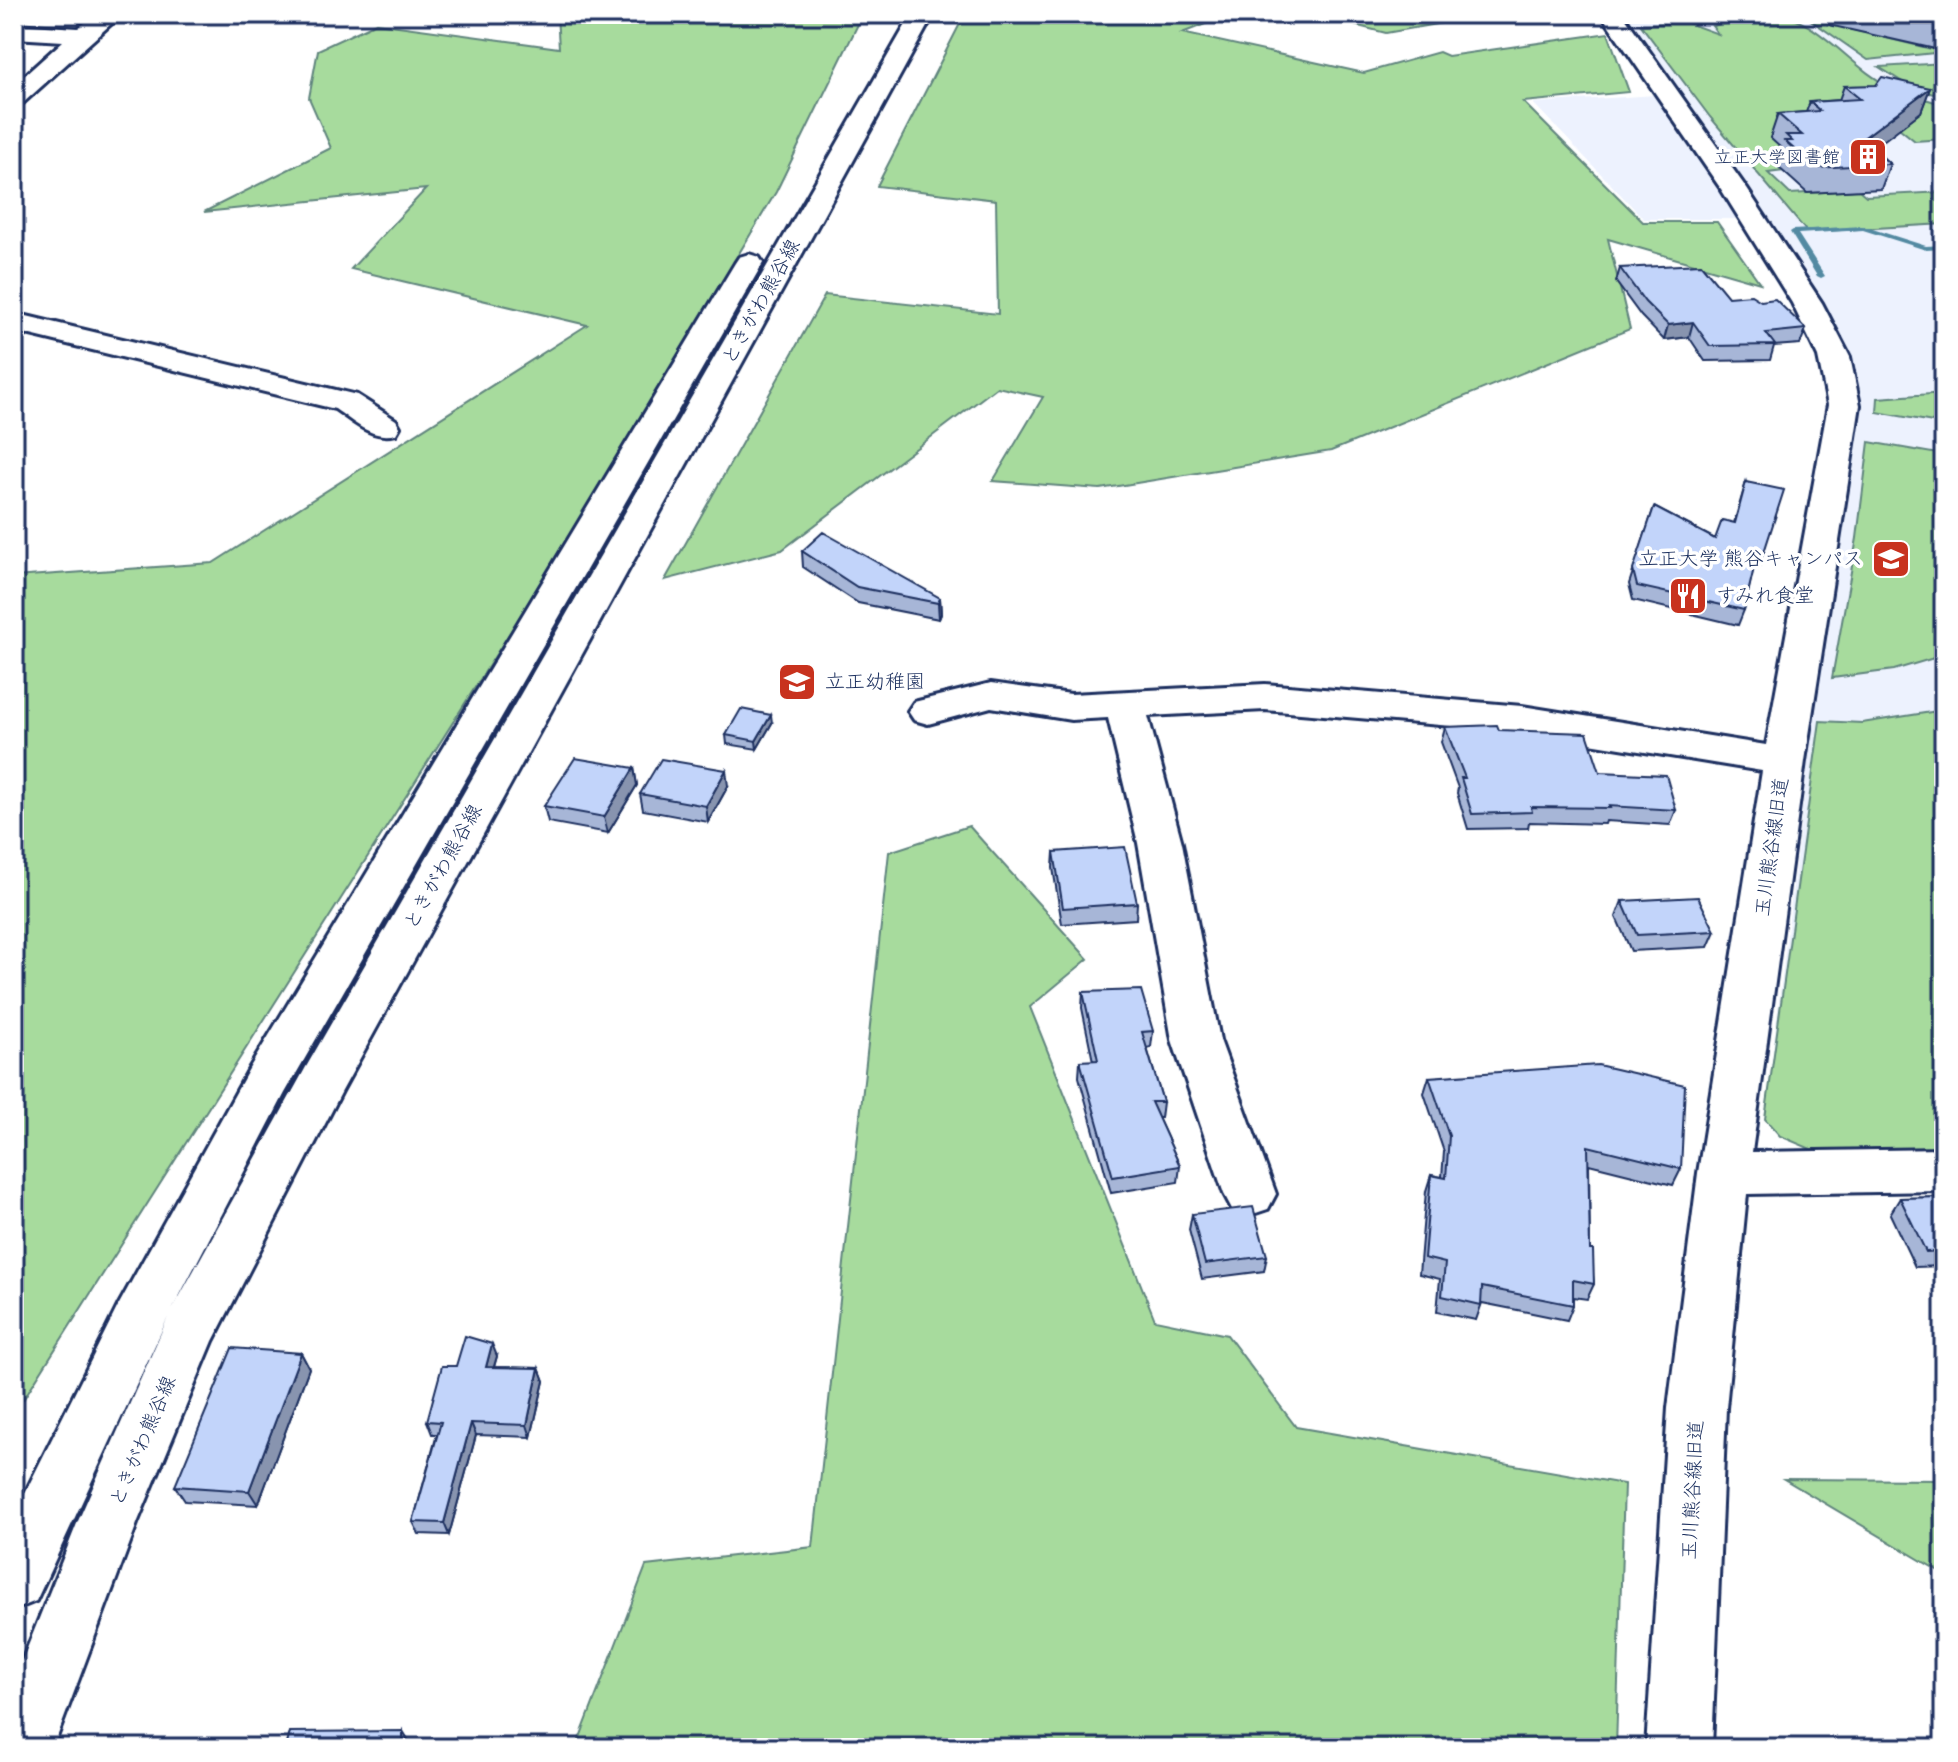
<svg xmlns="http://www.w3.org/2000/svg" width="1958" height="1762" viewBox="0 0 1958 1762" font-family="'Balsamiq Sans','Klee One',sans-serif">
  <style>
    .built { fill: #edf2fe }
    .green { fill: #a7db9d; stroke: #61857e; stroke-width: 2 }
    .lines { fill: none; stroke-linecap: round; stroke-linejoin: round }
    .stream { fill: #528aa2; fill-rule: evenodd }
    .minor-casing { stroke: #1b2f5e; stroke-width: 6 }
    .major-casing { stroke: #1b2f5e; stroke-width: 6 }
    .minor { fill: #fff; fill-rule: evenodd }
    .major { fill: #fff; fill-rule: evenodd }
    .wall { fill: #a7b6d7; stroke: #1b2f5e; stroke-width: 2 }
    .shaded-wall { fill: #8894af; stroke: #1b2f5e; stroke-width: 2 }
    .building { fill: #c2d4fa; stroke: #1b2f5e; stroke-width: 2 }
    .labels { text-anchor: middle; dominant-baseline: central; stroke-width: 7; stroke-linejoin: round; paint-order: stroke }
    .far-poi-label { font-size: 18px; fill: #1b2f5e; stroke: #fff; text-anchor: end }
    .street-label { font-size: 20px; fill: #1b2f5e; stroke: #fff }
    .poi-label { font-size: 20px; fill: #1b2f5e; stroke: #fff; text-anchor: start }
  </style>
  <rect width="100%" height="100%" fill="#fff"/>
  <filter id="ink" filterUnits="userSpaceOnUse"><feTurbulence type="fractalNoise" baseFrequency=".0125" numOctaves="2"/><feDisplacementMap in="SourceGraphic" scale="16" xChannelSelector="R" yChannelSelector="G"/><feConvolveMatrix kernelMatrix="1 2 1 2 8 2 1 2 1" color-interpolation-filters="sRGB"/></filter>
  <g filter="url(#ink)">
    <path class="built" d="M1609,14H1944V1153L1780,1136L1765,1119L1818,676L1857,442L1858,391L1853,363L1833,322L1766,219H1644L1533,103L1671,94Z"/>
    <path class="green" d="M557,14H863L776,192L514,626L14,1414V577L213,563L587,325L351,269L426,189L204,212L331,148L309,98L318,50L376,23L559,48Z
      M965,14H1231L1182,33L1364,73L1439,52L1448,56L1608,33L1629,92L1523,102L1643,222H1717L1760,283L1608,239L1630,329L1331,451L1100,489L993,481L1043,397L997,387L782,550L665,580L825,295L998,314L996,200L877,186Z
      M1310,14H1493L1386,33Z
      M1770,14C1816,14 1850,69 1891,87C1907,95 1927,99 1944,105V139L1915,141L1899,128L1920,111L1783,149V171L1768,173L1790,194L1859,190L1866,196L1944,192V224L1807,232L1710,117L1641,25L1685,22L1718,34L1712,26Z
      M1802,14H1872L1849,29L1944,52L1868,60Z
      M1944,63V96L1915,90L1879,67Z
      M1944,393V424L1877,412L1878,398Z
      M1869,442L1944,455V655L1894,670L1832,678L1857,538Z
      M1944,710V1153L1825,1155L1780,1136L1765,1119L1820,721L1862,723Z
      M969,826L1088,959L1030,1007L1155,1320L1227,1335L1296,1427L1624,1484L1616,1748H576L646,1566L813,1547L889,852Z
      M1784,1479L1944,1480V1574Z"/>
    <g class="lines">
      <path class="stream" d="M1863,226L1926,246L1944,245V249L1926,250L1863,230L1798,234L1825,276L1821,278L1817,276L1790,232L1793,230Z"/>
      <defs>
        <path id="minor" d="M97,14H122L23,103L14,105V85L63,41L14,38V24L78,28Z
          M1601,14H1623L1747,189L1822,303L1850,357L1860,405L1805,761L1752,1152L1944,1149V1191L1747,1194L1726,1408L1712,1748H1646L1668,1408L1698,1173L1762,771L1522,732L1265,710L1148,716L1182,843L1220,1040L1276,1194L1268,1209L1250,1215L1232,1209L1224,1194L1172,1040L1138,843L1108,718L1071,720L991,707L928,724L914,720L908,711L914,702L991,683L1071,694L1265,684L1522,706L1766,745L1828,405L1818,357L1792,303L1721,189Z
          M14,313L357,395L396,420L400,427L396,434C372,440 354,422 335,409L14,331Z"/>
        <path id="major" d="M912,14H934L342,1091L213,1341L138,1521L53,1748H14V1681L78,1521L168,1317L36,1601L14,1610V1515L118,1306L250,1067L735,263L739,257L749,254L759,257L763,263L285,1093L172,1310L306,1067Z"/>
      </defs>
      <use href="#minor" class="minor-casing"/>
      <use href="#major" class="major-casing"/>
      <use href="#minor" class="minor"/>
      <use href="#major" class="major"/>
    </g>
    <path class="wall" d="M1831,14H1944V51L1829,25Z
      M1844,86L1930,88L1921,112L1873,148L1890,164L1881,189L1807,193L1777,166L1782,149L1770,138L1778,114L1806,112L1810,102L1839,100Z
      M1620,268L1728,297L1806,329L1800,344L1774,346L1770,360L1705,361L1689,337L1664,340L1641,316L1616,282Z
      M1746,482L1764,552L1759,567L1754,566L1744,610L1738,625L1633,600L1629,584L1654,507L1715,539L1734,523Z
      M802,551L940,598L941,614L939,619L858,603L803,567Z
      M772,723L757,749L727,744L726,735Z
      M1445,727L1499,730L1600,772L1676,810L1670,825L1606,821L1605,824L1529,822L1528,828L1468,829L1457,793L1458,788L1441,742Z
      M634,768L637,785L608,833L548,822L544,806Z
      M728,786L708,822L643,810L640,794Z
      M1054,852L1137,903L1136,919L1062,924L1053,868Z
      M1622,901L1715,931L1708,947L1631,951L1616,917Z
      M1083,992L1153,1031L1151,1047L1147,1048L1163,1102L1161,1118H1158L1180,1166L1178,1182L1111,1193L1079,1077L1080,1061H1093L1082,1008Z
      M1429,1077L1681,1169L1673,1185L1589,1164L1590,1250L1594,1284L1587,1299L1573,1297V1305L1567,1320L1482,1303L1476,1320L1437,1312L1440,1279L1419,1274L1426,1191L1431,1175L1442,1177L1444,1152L1424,1093Z
      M1944,1197V1266L1915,1267L1890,1214L1900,1198Z
      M1192,1214L1267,1256L1264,1271L1202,1279L1189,1230Z
      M301,1353L309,1368L258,1505L185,1501L175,1486Z
      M497,1356L494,1367L539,1368L544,1381L531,1437L476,1435L449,1535L419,1534L413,1522L437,1434H432L427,1421Z"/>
    <path class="shaded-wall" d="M1930,88L1921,112L1853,164L1862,139Z
      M1693,322L1689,337L1664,340L1668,325Z
      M22,325L27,337L14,348V331Z
      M940,598L941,614L939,619L938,603Z
      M771,715L772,723L757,749L756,741Z
      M634,768L637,785L608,833L604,817Z
      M726,770L728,786L708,822L706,806Z
      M492,1344L497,1356L490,1380L486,1367Z
      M301,1353L309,1368L258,1505L249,1491Z
      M539,1368L544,1381L531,1437L527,1425Z
      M471,1423L476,1435L449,1535L444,1523Z
      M403,1731L411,1744V1748H403Z"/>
    <path class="building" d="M1882,77L1930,88L1862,139L1890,164L1815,168L1785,141H1792L1786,135H1802L1778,114L1820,111L1810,102L1860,99L1844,86L1876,85Z
      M1701,264L1728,297L1751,295L1761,301L1775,299L1806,329L1766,333L1775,345L1710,346L1693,322L1668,325L1645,302L1620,268Z
      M14,323L22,325L14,331Z
      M1746,482L1784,490L1764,552L1758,551L1744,610L1637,586L1633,570L1654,507L1715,539L1722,520L1735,523Z
      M823,532L940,598L938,603L857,587L802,551Z
      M741,709L771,715L756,741L726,735Z
      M1497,725L1499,730L1587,733L1600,772L1666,775L1676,810L1609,806L1610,808L1531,807L1532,812L1472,814L1461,778H1465L1445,727Z
      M575,758L634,768L604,817L544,806Z
      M661,759L726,770L706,806L640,794Z
      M1125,847L1137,903L1063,908L1054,852Z
      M1698,897L1715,931L1637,935L1622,901Z
      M1141,990L1153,1031L1142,1032L1163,1102H1151L1180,1166L1113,1177L1080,1061L1098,1060L1083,992Z
      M1598,1065L1685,1085L1681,1169L1588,1146L1590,1250H1593L1594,1284L1573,1280V1305L1482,1287L1481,1305L1442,1296L1445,1263L1424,1258L1431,1175L1446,1178L1449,1136L1429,1077Z
      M1944,1197V1251L1926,1252L1900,1198Z
      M1253,1207L1267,1256L1205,1264L1192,1214Z
      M465,1336L492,1344L486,1367L539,1368L527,1425L471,1423L444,1523L413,1522L441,1422L427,1421L442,1366H456Z
      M232,1348L301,1353L249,1491L175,1486Z
      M403,1731V1748H286L290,1732Z"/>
  </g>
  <defs>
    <symbol id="building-square" viewBox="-11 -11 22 22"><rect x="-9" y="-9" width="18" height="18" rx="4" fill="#c8321e" stroke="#fff"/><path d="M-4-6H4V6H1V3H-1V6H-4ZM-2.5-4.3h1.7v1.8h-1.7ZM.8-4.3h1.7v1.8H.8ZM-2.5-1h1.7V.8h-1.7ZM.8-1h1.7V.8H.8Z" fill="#fff"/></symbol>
    <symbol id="university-square" viewBox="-11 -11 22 22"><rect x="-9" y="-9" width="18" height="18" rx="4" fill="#c8321e" stroke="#fff"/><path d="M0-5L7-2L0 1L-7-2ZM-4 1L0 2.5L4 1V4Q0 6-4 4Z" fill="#fff"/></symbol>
    <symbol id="restaurant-square" viewBox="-11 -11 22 22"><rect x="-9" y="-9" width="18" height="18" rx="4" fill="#c8321e" stroke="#fff"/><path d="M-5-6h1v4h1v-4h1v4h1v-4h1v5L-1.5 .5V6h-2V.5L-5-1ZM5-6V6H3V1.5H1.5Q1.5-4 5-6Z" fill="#fff"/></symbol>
    <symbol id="school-square" viewBox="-11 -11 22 22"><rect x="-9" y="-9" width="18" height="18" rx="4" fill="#c8321e" stroke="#fff"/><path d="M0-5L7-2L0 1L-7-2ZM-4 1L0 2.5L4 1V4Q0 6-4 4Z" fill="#fff"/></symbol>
  </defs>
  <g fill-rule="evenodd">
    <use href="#building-square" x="1846" y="135" width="44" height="44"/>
    <use href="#university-square" x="1869" y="537" width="44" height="44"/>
    <use href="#restaurant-square" x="1666" y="574" width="44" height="44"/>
    <use href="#school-square" x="775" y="660" width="44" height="44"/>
  </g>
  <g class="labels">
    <g class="far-poi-label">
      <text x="1840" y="157">立正大学図書館</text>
    </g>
    <g class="street-label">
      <text transform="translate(761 302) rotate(-61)">ときがわ熊谷線</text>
      <text transform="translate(1772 847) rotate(-82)">玉川熊谷線旧道</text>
      <text transform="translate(443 867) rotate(-61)">ときがわ熊谷線</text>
      <text transform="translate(143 1441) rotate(-67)">ときがわ熊谷線</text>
      <text transform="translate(1693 1490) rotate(-87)">玉川熊谷線旧道</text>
    </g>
    <g class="poi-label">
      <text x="1863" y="559" text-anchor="end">立正大学 熊谷キャンパス</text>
      <text x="1716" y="596">すみれ食堂</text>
      <text x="825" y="682">立正幼稚園</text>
    </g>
  </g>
  <rect width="1958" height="1762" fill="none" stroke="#fff" stroke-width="48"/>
  <rect x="24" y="24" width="1910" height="1714" fill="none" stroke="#1b2f5e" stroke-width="3" filter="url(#ink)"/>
</svg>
